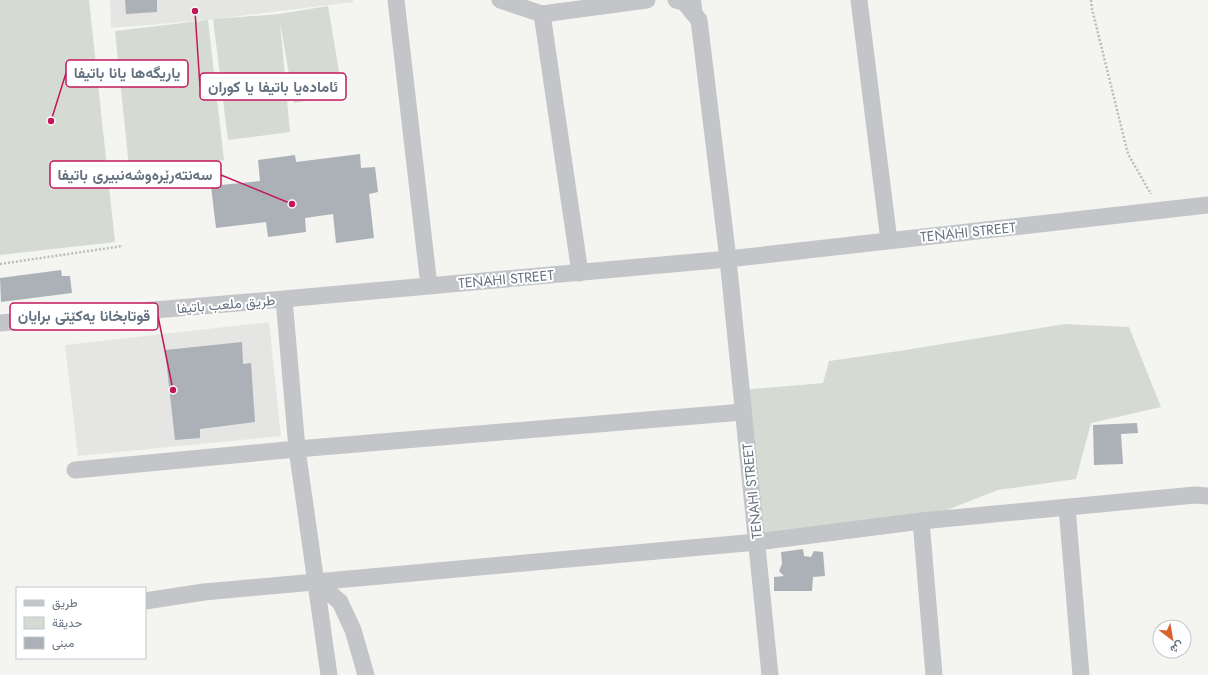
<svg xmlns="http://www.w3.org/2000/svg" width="1208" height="675" viewBox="0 0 1208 675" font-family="Jost,Vazirmatn,sans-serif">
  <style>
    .built { fill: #e5e6e4 }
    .green { fill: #d5dbd2 }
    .building { fill: #abb1b6 }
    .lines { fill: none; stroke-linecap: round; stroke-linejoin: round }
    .path { stroke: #babcbe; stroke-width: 2.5; stroke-dasharray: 2 2; stroke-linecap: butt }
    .service { stroke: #c3c5c9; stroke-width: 8 }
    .minor { stroke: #c3c5c9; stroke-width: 17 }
    .labels { text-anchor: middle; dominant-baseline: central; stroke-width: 4; stroke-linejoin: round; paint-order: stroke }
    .street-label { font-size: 14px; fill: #657281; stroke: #fff }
    .leader { fill: none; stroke: #c2185b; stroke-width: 1.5 }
    .callout-dot { fill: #c2185b; stroke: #fff; stroke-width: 1.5 }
    .callout { fill: #fff; stroke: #c2185b; stroke-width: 1.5 }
    .callout-label { font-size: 15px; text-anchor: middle; font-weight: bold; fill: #657281 }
  </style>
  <rect width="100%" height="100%" fill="#f4f5f1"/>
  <path class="built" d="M110,0H353V2L208,20L111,28Z
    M269,322L281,436L78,456L65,345Z"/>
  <path class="green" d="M0,0H89L115,242L0,255Z
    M328,6L343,95L294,103L280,22L290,132L228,140L213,19L279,14Z
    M208,20L224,160L130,177L115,31Z
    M1065,324L1129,327L1161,407L1091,423L1076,479L998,490L919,521L757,542L741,390L823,383L829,361L899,351Z"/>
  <path class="building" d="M125,0H157V12L126,14Z
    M360,154L361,168L375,167L378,192L369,194L374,238L336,243L333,214L305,218L306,232L268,237L266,222L216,228L211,186L260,181L258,160L295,155L296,162Z
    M61,270L62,276H70L72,293L1,302L0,278Z
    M242,342L243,364L251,363L255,422L200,429V438L175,440L165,350Z
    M1137,423L1138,433L1121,434L1123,464L1094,465L1093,425Z
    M803,549L804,556L811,557L814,551L823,552L825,576L813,577L812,591H774V577L784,576L779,571L782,564L781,552Z"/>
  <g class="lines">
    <path class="path" d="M1091,0L1092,9L1128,154L1151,194
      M0,264L123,246"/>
    <path class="service" d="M697,0L699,16"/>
    <path class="minor" d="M396,0L429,286
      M500,0L542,14L647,0
      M676,0L684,2L699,20L728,259L770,675
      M859,0L889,241
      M542,14L580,273
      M284,299L297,449L329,675
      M0,323L284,299L728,259L1208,205
      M75,470L297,449L743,412
      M1067,507L1081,675
      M921,521L934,675
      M317,582L340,602L353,630L366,675
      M145,601L204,592L757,542L921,521L1195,495L1208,496"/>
  </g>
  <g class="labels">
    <g class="street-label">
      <text transform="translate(968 232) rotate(-6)">TENAHI STREET</text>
      <text transform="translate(506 279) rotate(-5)">TENAHI STREET</text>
      <text transform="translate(226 304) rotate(-5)">طريق ملعب باتيفا</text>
      <text transform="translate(752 491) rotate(-96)">TENAHI STREET</text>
    </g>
  </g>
  <path class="leader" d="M51 121L66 73M195 11L200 87M292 204L221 175M173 390L158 316"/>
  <g class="callout-dot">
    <circle cx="51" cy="121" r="4"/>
    <circle cx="195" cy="11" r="4"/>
    <circle cx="292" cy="204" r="4"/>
    <circle cx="173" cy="390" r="4"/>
  </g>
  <g class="callout">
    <rect x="66" y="60" width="122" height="27" rx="4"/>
    <rect x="200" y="73" width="146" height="27" rx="4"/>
    <rect x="50" y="161" width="171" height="27" rx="4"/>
    <rect x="10" y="303" width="148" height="27" rx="4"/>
  </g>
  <g class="callout-label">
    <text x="127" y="78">یاریگەها یانا باتیفا</text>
    <text x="273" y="92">ئامادەیا باتیفا يا كوران</text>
    <text x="135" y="180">سه‌نته‌رێره‌وشه‌نبيرى باتيفا</text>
    <text x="84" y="321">قوتابخانا يه‌كێتى برايان</text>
  </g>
  <rect x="16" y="587" width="130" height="72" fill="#ffffff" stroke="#c1c7cd"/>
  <rect x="24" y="600" width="20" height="6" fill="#c3c5c9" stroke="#c1c7cd"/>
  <text x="52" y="607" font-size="12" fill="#657281">طريق</text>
  <rect x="24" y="617" width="20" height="12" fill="#d5dbd2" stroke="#c1c7cd"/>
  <text x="52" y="627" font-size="12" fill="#657281">حديقة</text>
  <rect x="24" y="637" width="20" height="12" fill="#abb1b6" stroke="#c1c7cd"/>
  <text x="52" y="647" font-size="12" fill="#657281">مبنى</text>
  <g transform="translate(1172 639) rotate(149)"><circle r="19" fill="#ffffff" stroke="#c1c7cd"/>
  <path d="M0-3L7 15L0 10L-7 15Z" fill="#da622b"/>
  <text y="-6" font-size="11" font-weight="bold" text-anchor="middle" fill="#657281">ش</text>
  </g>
</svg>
